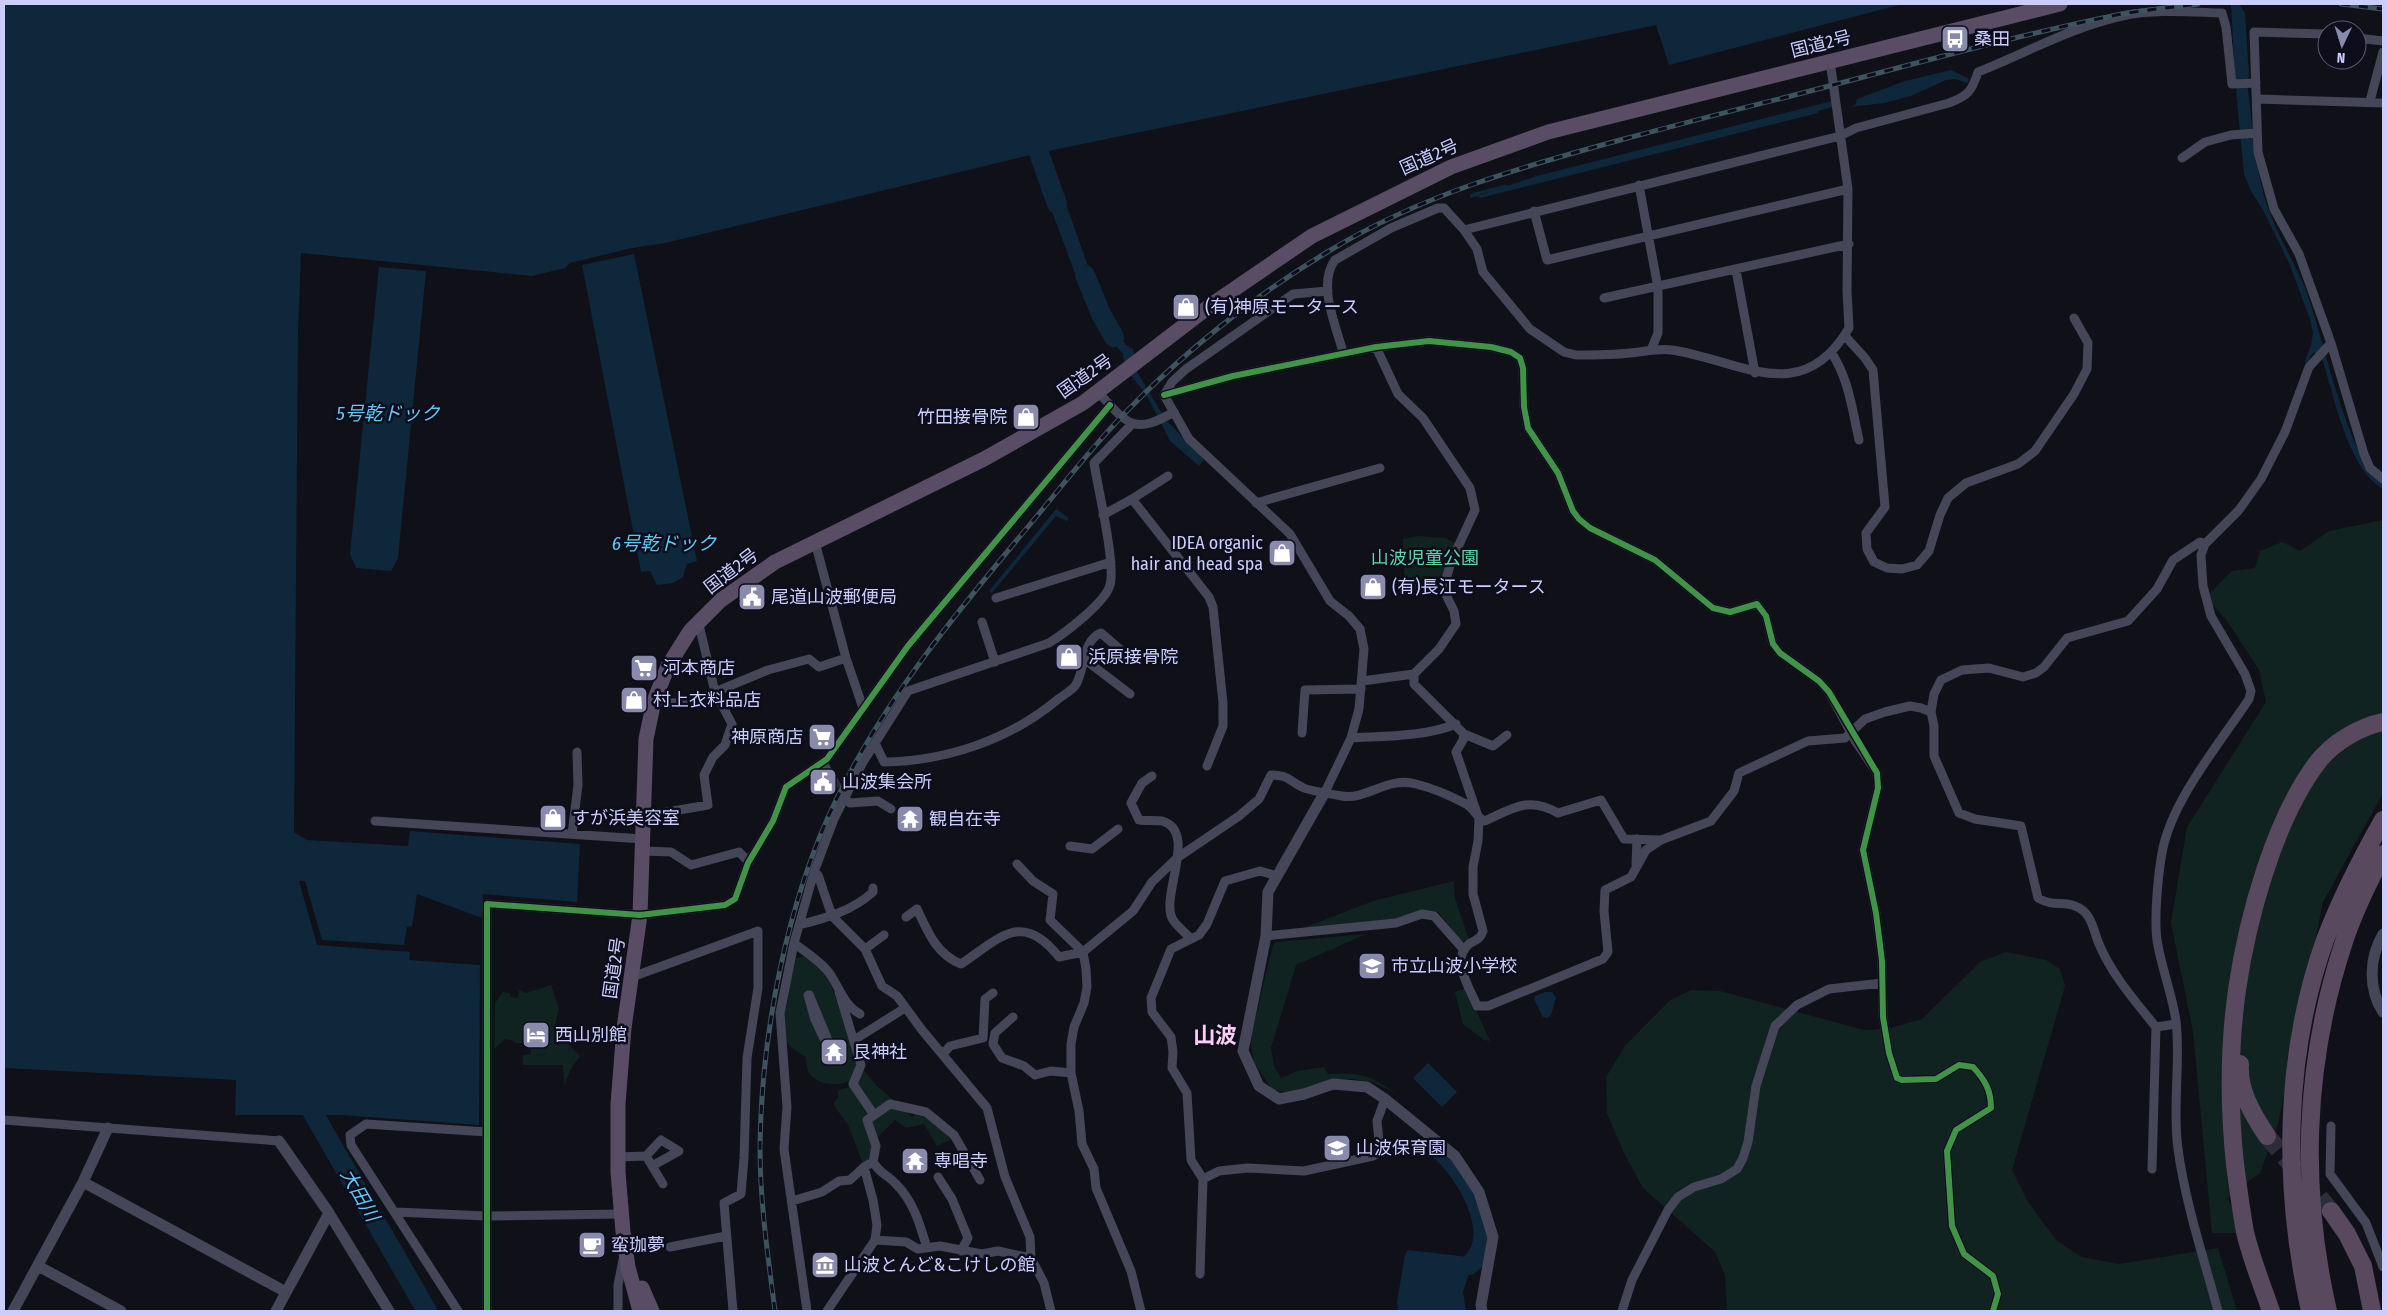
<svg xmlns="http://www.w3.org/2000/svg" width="2387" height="1315" viewBox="0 0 2387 1315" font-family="'Fira Sans Condensed','Noto Sans JP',sans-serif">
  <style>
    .green { fill: #102320 }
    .water { fill: #0e273b }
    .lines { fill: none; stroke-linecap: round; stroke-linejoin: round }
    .stream { stroke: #0e273b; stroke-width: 3 }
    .river { stroke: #0e273b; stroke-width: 20 }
    .minor-tunnel { stroke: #2c2c3a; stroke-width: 9; stroke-dasharray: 9 4.5; stroke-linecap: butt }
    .motorway-tunnel { stroke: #2c2c3a; stroke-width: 18; stroke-dasharray: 18 9; stroke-linecap: butt }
    .pedestrian { stroke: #454759; stroke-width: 7 }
    .minor { stroke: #454759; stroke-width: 9 }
    .tertiary { stroke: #454759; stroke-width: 11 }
    .trunk { stroke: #584d65; stroke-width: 15 }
    .motorway { stroke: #59495f; stroke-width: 18 }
    .rail-casing { stroke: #3d545e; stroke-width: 5 }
    .rail { stroke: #0d0d1c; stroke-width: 3; stroke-dasharray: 9; stroke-linecap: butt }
    .minor-bridge { stroke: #454759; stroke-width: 9 }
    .cycleway-casing { stroke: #0d0d1c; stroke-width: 9 }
    .cycleway { stroke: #419447; stroke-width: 6 }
    .labels { text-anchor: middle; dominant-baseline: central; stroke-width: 5; stroke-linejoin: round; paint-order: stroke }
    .poi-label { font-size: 18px; fill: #cbcdfc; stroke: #0d0d1c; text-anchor: start }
    .street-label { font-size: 18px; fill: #cbcdfc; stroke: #0d0d1c }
    .park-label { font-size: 18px; fill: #5dd6a4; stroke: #0d0d1c }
    .water-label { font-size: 19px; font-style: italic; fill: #60c8f5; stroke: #0d0d1c }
    .district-label { font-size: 22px; font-weight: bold; fill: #fccdf2; stroke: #0d0d1c }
  </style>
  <rect width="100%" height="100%" fill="#101018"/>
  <path class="green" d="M2383,520V793L2323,902L2278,1124L2260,1173L2227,1198L2246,1233H2212L2193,1032L2171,923L2187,827L2266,702L2259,670L2227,621L2206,597L2232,571L2255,568L2260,551L2282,542L2300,551L2329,531Z
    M1419,536L1445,538L1456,543L1436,591L1405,593L1403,539Z
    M1454,881L1455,898L1469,940L1461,941L1438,912L1421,911L1395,921L1303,928L1373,901Z
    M1366,934L1296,965L1271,1048L1274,1066L1281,1078L1297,1071L1324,1067L1328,1074C1358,1072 1371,1075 1396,1093L1372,1082L1353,1079L1328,1080L1292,1093L1274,1090L1269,1085L1254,1062L1250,1040L1273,945L1276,942Z
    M2006,952L2046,960L2060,969L2065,986L2012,1170L2028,1202L2057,1241L2082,1257L2119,1264L2218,1248L2237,1311H1727L1725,1275L1715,1252L1643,1188L1625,1155L1607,1114L1606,1077L1625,1046L1670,1000L1691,990L1720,991L1864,1030L1887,1029L1922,1019L1980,962Z
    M805,956L827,974L859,1065L850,1081C838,1086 818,1086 809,1073C807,1069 806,1062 806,1057C799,1053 791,1049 787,1042C777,1021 789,982 793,959Z
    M551,985L559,1009L554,1030L580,1056L572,1067L564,1085L563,1065H523V1055L531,1054V1044L514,1043V1041L505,1039L494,1049L495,1003L503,992L510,993V997L518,998L519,990L526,993Z
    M1466,988L1490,1041L1484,1040L1463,1024L1455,992Z
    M862,1068L876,1085L912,1117L918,1112L925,1114L950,1135L952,1139L937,1146L924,1124L906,1128L895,1120L873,1142L872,1161L863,1164L848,1125L835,1107L834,1102L839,1097L837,1091L851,1086Z"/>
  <path class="water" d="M4,4H1903L1669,65L1656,25L1039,153L665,243L632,248L570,263L565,268L532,276L301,253L298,332L294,832L307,840L408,846L410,831L580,844L577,902L483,894L482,918L417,894L412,926L407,927L404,945L322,940L305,881H299L317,945L410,952L409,960L480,965L479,1125L341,1115H235L236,1080L4,1068Z
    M2231,4H2239L2245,13L2249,76L2247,80C2252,119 2254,158 2264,196C2273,227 2290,254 2303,283C2322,328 2347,461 2383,484V489C2348,468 2335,399 2323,362L2318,353H2313L2306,364L2305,361L2311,345L2313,333L2310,319L2289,263L2264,212L2251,191L2244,174L2236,90L2238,81L2235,78Z
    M1951,70L1969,79L1967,83L1955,79L1946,80L1911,96L1884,103L1850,107L1855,105L1857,99L1905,81Z
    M1832,101L1833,107L1818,111V113L1480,198L1478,196L1470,198V194L1478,192L1480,195L1537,176Z
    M1056,176L1099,297L1086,303L1041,182Z
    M634,254L697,561L687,564L683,577L673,583L657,585L650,571L641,572L582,265Z
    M379,267L426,271L398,558L391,571L356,568L350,554Z
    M1105,311L1126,345L1133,349L1137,372L1166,420L1204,459L1199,466L1170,441L1147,396L1132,377L1124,362L1123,354L1105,334L1094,316Z
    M1056,509L1069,518L1067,521L1056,516L992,593L989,591Z
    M1545,992H1552L1556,998L1551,1015L1547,1018L1543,1017L1534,999L1535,996Z
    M1428,1063L1457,1092L1442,1107L1413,1078Z
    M1408,1250L1460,1256L1467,1258L1470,1270L1463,1292L1466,1311H1398L1397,1302L1405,1255Z"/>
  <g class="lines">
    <path class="stream" d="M1475,194L1506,186"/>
    <path class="river" d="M1039,153L1057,204
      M1085,275L1101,314L1114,337
      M301,1092L427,1311
      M1440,1150C1465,1171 1505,1237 1469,1265"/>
    <path class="minor-tunnel" d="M833,780L845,799"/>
    <path class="motorway-tunnel" d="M2267,1136L2331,1211"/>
    <path class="pedestrian" d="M808,994H810L831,1045L827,1047L814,1020L807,995Z"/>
    <path class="minor" d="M2327,34L2254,32L2258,152L2274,209L2299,254L2331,343L2364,454L2370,468L2383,479
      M2357,38L2383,41
      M2257,99L2383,103
      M2370,101L2383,52
      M2182,158L2205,142L2231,135L2257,133
      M1639,185L1658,288V333L1651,350
      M1534,211L1547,260L1848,189
      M1464,230L1840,136L1856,128L1949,103C1968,96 1972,91 1978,72C2026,53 2072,27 2122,16C2155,9 2188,12 2222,13L2226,27L2232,84L2256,83
      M1736,270L1755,373
      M1604,298L1849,244
      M1845,336L1865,358L1873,370L1885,507L1866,533L1867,549L1874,562L1887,568L1902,569L1917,565L1929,551L1940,515L1948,498L1966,483L2018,464L2035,451L2074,394L2087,369L2088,343L2074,318
      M1343,352C1336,326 1317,284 1335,260L1391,228L1438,208H1444L1464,230L1477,249L1483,272L1530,329L1564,352L1576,355C1594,355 1612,355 1630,353C1643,352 1658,348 1672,350C1740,360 1801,409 1849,328L1847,291L1848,189L1830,61
      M1831,352C1849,379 1852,409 1859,440
      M1099,393C1128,425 1134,435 1174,412
      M1164,395L1233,376L1376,347L1429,341L1491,347L1511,352L1520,358L1523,368L1524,407L1528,428L1558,473L1573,511L1579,519L1590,528L1655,560L1713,608L1730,612L1757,604L1766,616L1773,644L1780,653L1819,681L1829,692L1849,729
      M1164,395L1189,439L1290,534L1330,601L1349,616L1360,629L1364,649L1359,709L1351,738L1325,792
      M1164,395L1172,382L1186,369L1293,294L1328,291
      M1132,499L1168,476
      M1256,503L1380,468
      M1103,515L1132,499L1209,597L1213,607L1223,703V726L1207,766
      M815,542L846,658L863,708
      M996,598L1111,562
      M982,622L995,662
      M1084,659L1130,694
      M1414,674V684L1464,734L1463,740L1456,752L1479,819L1478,841L1473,867V894L1483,931C1481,939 1475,940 1469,944C1450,960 1470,988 1477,1006H1488L1603,959L1608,952L1604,911L1605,890L1631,877L1646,850L1661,840L1711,821L1734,791L1739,773L1808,741L1845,738L1865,719L1885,712L1910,706L1921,708L1931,712L1934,726V756L1959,813L1975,819L2021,826L2038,898C2053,907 2062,901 2075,906C2092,912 2093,930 2099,944C2112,975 2135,1001 2156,1027L2176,1024
      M1362,681L1414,674L1439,649L1456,624L1454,611L1446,595L1444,586L1451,562L1475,510L1470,488L1423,418L1398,394L1376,347
      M654,701L686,704L768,670L809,659L819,667L846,658
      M1931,712L1934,694L1941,680L1962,670L1989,668L2023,677L2036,673L2044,667L2067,638L2128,621L2157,589L2173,560L2200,542L2205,544
      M1302,733L1305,690L1361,689
      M1464,734L1493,746L1507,735
      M1351,738C1385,736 1424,737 1456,724
      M1856,742L1877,773L1878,788L1863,850L1876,913L1882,961L1883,1017L1889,1053L1897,1078L1902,1080L1936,1079L1959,1065L1973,1067C1985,1080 1991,1090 1991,1108L1956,1130L1947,1151L1952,1226L1964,1254L1993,1276L1998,1294L1993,1311
      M875,743L884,762C946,761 1009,740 1057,700C1062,696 1071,691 1075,686C1086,670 1081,641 1101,633L1130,658
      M823,763L833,780
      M1152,776L1142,783L1131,803L1139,820C1146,821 1155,820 1162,821C1198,831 1161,895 1172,918C1175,925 1185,932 1190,938
      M845,799L850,803L878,801L891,809
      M644,816L708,805L704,775L713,757L725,745L732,724L715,692L700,629L690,631
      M375,821L643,839
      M572,834L578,785L577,752
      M1070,846L1092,849L1118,829
      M643,851L671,852L691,865L739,852L749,862
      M1017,864L1033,881L1053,894L1050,920L1083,952L1086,969L1087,987L1084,1003L1074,1027L1071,1044V1073L1079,1111L1082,1144L1094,1169L1096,1188L1131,1271L1141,1311
      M1636,865L1637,839
      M814,872L818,875L832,916L865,949L882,986L897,996L922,1030L987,1108L1005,1177L1030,1237L1031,1258L1044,1283L1051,1311
      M906,917L917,909C928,932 936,954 961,964C1000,938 1022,910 1059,957L1083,952L1133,911L1152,882L1177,858L1239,816L1259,799L1271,775C1291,776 1286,779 1302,787C1306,790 1336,795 1342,796C1368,800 1387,776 1416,784C1432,788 1451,796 1466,804C1474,808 1476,818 1485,821C1513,808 1529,796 1558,813L1601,800L1624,839L1661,840
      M799,925C826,918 852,911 873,892V888
      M1266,936L1396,923L1422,914L1434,916L1464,950
      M794,943C805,952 822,962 830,974C840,989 844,1005 860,1014
      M865,949L884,935
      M632,977L758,931V988L747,1058L744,1158L741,1194L724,1203L733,1311
      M839,992L861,1065L853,1084L874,1115
      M1013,1017L995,1033L993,1044L1002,1058L1024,1066L1035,1075L1051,1071L1071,1073
      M854,1040L905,1008
      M943,1054L950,1046L983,1038L985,999L993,993
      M4,1120L279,1141
      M2331,1126L2330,1174L2366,1223L2383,1267
      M618,1157L646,1156
      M652,1166L679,1151L661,1140L646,1156L663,1184
      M2152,1169L2156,1027
      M938,1177L952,1199L968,1238L961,1251
      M1203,1179L1219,1171L1248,1168L1304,1171L1373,1156L1380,1151L1377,1121L1385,1099
      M792,1201L822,1192L839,1181L850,1180L864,1167
      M396,1212L486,1216L621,1214
      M875,1240L906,1242L918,1249L940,1246L982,1254L998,1251L1031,1258
      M670,1247L726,1236
      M927,1248C920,1225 914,1202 896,1184C887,1174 882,1176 873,1162L876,1146L867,1120L890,1104L926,1112L954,1135L980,1180
      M1200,1274L1203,1179L1191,1160L1187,1093L1172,1068L1173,1052L1171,1037L1152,1012L1151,998L1171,949L1199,935L1207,924L1225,881L1260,871L1277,876
      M458,1311L351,1145L350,1135L366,1124L487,1132
      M487,1311V904L640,915L725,905L735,899L748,863L773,821L786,787L827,759L908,646L1110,405
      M618,1311V1285L623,1260
      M807,1311L784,1149L787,1107L780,1013L794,943L814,872L834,819L863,762L908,691L1049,643C1065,633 1105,603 1110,585C1116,564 1098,489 1094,463L1132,424
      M827,1311L875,1240L877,1225L873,1200L864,1167L873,1162
      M1622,1311L1632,1280L1668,1210L1678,1197L1694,1187L1721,1179L1737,1169L1743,1158L1748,1142L1756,1086L1775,1026L1797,1005L1829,989L1882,983
      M2218,1311C2204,1259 2185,1202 2178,1149C2172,1107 2181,1062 2176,1021C2172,993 2161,967 2157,940C2154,918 2158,875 2162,853C2171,801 2220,743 2249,699L2251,691L2245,674L2211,616L2203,586L2201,555L2205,544L2239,510L2261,479L2285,432L2309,367L2331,343"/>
    <path class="tertiary" d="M1325,792L1268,892L1266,936L1243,1051L1259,1086L1279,1099L1304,1094L1333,1084L1367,1087L1385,1099L1455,1156L1479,1192L1493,1237L1481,1305L1482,1311
      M2383,934C2369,958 2368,989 2383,1012
      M279,1141L329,1213L389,1311
      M83,1182L286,1292
      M38,1266L121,1311
      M13,1311L83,1182L108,1128
      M276,1311L329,1213"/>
    <path class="trunk" d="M642,1288L652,1311
      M640,1311L628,1267L623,1232L618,1172V1104L624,1028L640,915L646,739L654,701L668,666L690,631L721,600L775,562L984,459L1083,403L1211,305L1312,236L1451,167L1548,132L2060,4"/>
    <path class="motorway" d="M2240,1064C2238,1090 2253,1115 2267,1136
      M2331,1211L2347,1234L2363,1266L2372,1311
      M2271,1311C2262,1285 2251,1258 2245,1232C2241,1210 2238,1187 2235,1164C2229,1107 2229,1047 2237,990C2247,920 2274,820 2317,763C2332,743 2359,727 2383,722
      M2310,1311C2283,1190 2283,1058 2325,940C2341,898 2361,859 2383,820
      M2328,1311C2300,1190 2304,1066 2342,948C2352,915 2368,884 2383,854"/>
    <defs>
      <path id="rail" d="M2341,4L2383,9
        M775,1311C768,1257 760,1203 760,1148C761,1035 787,900 837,798C886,697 960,608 1032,522C1062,486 1091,448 1124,414C1184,352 1254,296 1329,251C1421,195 1521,167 1624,139C1677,125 1730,111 1783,98C1892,70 2001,39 2112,16C2140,10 2169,8 2198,4"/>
    </defs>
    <use href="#rail" class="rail-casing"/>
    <use href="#rail" class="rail"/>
    <path class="minor-bridge" d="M1849,729L1856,742"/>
    <defs>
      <path id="cycleway" d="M1164,395L1233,376L1376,347L1429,341L1491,347L1511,352L1520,358L1523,368L1524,407L1528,428L1558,473L1573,511L1579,519L1590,528L1655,560L1713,608L1730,612L1757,604L1766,616L1773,644L1780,653L1819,681L1829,692L1877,773L1878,788L1863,850L1876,913L1882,961L1883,1017L1889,1053L1897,1078L1902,1080L1936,1079L1959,1065L1973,1067C1985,1080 1991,1090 1991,1108L1956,1130L1947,1151L1952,1226L1964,1254L1993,1276L1998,1294L1993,1311
        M487,1311V904L640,915L725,905L735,899L748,863L773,821L786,787L827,759L908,646L1110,405"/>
    </defs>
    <use href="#cycleway" class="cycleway-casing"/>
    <use href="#cycleway" class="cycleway"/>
  </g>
  <defs>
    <symbol id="bus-square" viewBox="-11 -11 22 22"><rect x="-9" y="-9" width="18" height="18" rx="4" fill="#8a8bac" stroke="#0d0d1c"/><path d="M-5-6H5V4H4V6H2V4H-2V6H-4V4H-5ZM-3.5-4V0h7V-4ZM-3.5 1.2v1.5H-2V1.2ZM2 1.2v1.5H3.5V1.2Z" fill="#fff"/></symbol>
    <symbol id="shop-square" viewBox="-11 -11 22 22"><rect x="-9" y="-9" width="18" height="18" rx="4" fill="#8a8bac" stroke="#0d0d1c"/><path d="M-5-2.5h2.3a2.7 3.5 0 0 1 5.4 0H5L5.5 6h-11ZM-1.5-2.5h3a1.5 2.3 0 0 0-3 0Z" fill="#fff"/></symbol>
    <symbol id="civic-square" viewBox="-11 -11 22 22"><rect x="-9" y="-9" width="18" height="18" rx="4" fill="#8a8bac" stroke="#0d0d1c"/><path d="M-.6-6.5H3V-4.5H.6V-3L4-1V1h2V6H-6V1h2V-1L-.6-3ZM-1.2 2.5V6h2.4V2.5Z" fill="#fff"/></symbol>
    <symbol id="supermarket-square" viewBox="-11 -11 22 22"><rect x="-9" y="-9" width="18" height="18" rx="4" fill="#8a8bac" stroke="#0d0d1c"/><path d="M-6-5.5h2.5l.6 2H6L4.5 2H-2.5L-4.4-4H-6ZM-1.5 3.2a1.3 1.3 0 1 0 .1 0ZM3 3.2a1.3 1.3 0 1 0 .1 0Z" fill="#fff"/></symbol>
    <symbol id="temple-square" viewBox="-11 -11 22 22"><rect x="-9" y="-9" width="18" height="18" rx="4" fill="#8a8bac" stroke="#0d0d1c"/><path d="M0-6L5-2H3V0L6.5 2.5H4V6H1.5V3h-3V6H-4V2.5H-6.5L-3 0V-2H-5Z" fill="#fff"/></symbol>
    <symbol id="school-square" viewBox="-11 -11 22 22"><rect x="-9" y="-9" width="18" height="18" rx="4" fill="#8a8bac" stroke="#0d0d1c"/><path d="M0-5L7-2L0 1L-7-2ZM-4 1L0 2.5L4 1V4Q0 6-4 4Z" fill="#fff"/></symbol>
    <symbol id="hotel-square" viewBox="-11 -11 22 22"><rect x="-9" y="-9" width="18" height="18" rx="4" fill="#8a8bac" stroke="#0d0d1c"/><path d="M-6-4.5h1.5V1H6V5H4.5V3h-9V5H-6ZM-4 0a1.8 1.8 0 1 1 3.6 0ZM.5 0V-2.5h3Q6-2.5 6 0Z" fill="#fff"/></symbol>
    <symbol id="cafe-square" viewBox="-11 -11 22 22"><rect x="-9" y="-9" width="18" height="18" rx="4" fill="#8a8bac" stroke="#0d0d1c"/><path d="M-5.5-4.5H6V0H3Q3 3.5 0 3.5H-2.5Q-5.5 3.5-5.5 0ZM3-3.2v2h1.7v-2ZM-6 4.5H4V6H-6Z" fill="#fff"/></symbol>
    <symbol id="museum-square" viewBox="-11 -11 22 22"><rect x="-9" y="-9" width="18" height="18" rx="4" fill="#8a8bac" stroke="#0d0d1c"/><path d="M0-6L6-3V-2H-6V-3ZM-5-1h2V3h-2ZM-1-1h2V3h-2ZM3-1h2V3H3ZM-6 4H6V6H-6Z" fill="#fff"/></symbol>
  </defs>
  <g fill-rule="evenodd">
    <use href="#bus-square" x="1939" y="23" width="32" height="32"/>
    <use href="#shop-square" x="1170" y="291" width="32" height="32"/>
    <use href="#shop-square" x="1010" y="401" width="32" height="32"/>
    <use href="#shop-square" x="1266" y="537" width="32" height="32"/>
    <use href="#shop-square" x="1357" y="571" width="32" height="32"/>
    <use href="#civic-square" x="736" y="581" width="32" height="32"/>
    <use href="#shop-square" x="1053" y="641" width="32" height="32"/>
    <use href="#supermarket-square" x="628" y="652" width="32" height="32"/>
    <use href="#shop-square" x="618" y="684" width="32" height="32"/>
    <use href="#supermarket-square" x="806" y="721" width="32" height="32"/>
    <use href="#civic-square" x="807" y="766" width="32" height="32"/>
    <use href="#shop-square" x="537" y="802" width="32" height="32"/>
    <use href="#temple-square" x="894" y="803" width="32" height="32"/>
    <use href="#school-square" x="1356" y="950" width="32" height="32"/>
    <use href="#hotel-square" x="520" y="1019" width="32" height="32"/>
    <use href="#temple-square" x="818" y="1036" width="32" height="32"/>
    <use href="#school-square" x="1321" y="1132" width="32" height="32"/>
    <use href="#temple-square" x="899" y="1145" width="32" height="32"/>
    <use href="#cafe-square" x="576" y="1229" width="32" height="32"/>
    <use href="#museum-square" x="809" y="1249" width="32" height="32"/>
  </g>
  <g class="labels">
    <g class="poi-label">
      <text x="1974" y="39">桑田</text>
      <text x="1205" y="307">(有)神原モータース</text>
      <text x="1007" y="417" text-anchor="end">竹田接骨院</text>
      <text x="1263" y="543" text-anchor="end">IDEA organic<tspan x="1263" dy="21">hair and head spa</tspan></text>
      <text x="1392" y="587">(有)長江モータース</text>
      <text x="771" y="597">尾道山波郵便局</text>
      <text x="1088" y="657">浜原接骨院</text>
      <text x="663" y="668">河本商店</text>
      <text x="653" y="700">村上衣料品店</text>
      <text x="803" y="737" text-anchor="end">神原商店</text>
      <text x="842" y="782">山波集会所</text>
      <text x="572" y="818">すが浜美容室</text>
      <text x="929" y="819">観自在寺</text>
      <text x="1391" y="966">市立山波小学校</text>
      <text x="555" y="1035">西山別館</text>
      <text x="853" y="1052">艮神社</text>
      <text x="1356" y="1148">山波保育園</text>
      <text x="934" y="1161">専唱寺</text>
      <text x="611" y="1245">蛮珈夢</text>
      <text x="844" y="1265">山波とんど&amp;こけしの館</text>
    </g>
    <g class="street-label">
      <text transform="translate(1821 44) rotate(-14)">国道2号</text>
      <text transform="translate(1429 157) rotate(-24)">国道2号</text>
      <text transform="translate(1085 376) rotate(-35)">国道2号</text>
      <text transform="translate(731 571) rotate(-37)">国道2号</text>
      <text transform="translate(614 968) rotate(-82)">国道2号</text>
    </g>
    <g class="park-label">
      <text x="1425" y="558">山波児童公園</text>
    </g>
    <g class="water-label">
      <text x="388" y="413">5号乾ドック</text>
      <text x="664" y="543">6号乾ドック</text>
      <text transform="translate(360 1195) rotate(60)">大田川</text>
    </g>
    <g class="district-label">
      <text x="1215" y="1035">山波</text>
    </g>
  </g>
  <rect width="2387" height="1315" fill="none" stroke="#cbcdfc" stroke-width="10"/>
  <g transform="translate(2342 45) rotate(184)"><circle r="24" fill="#0d0d1c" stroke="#595a76"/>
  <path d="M0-4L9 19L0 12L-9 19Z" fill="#8a8bac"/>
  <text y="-8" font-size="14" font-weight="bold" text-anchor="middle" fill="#cbcdfc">N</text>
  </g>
</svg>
